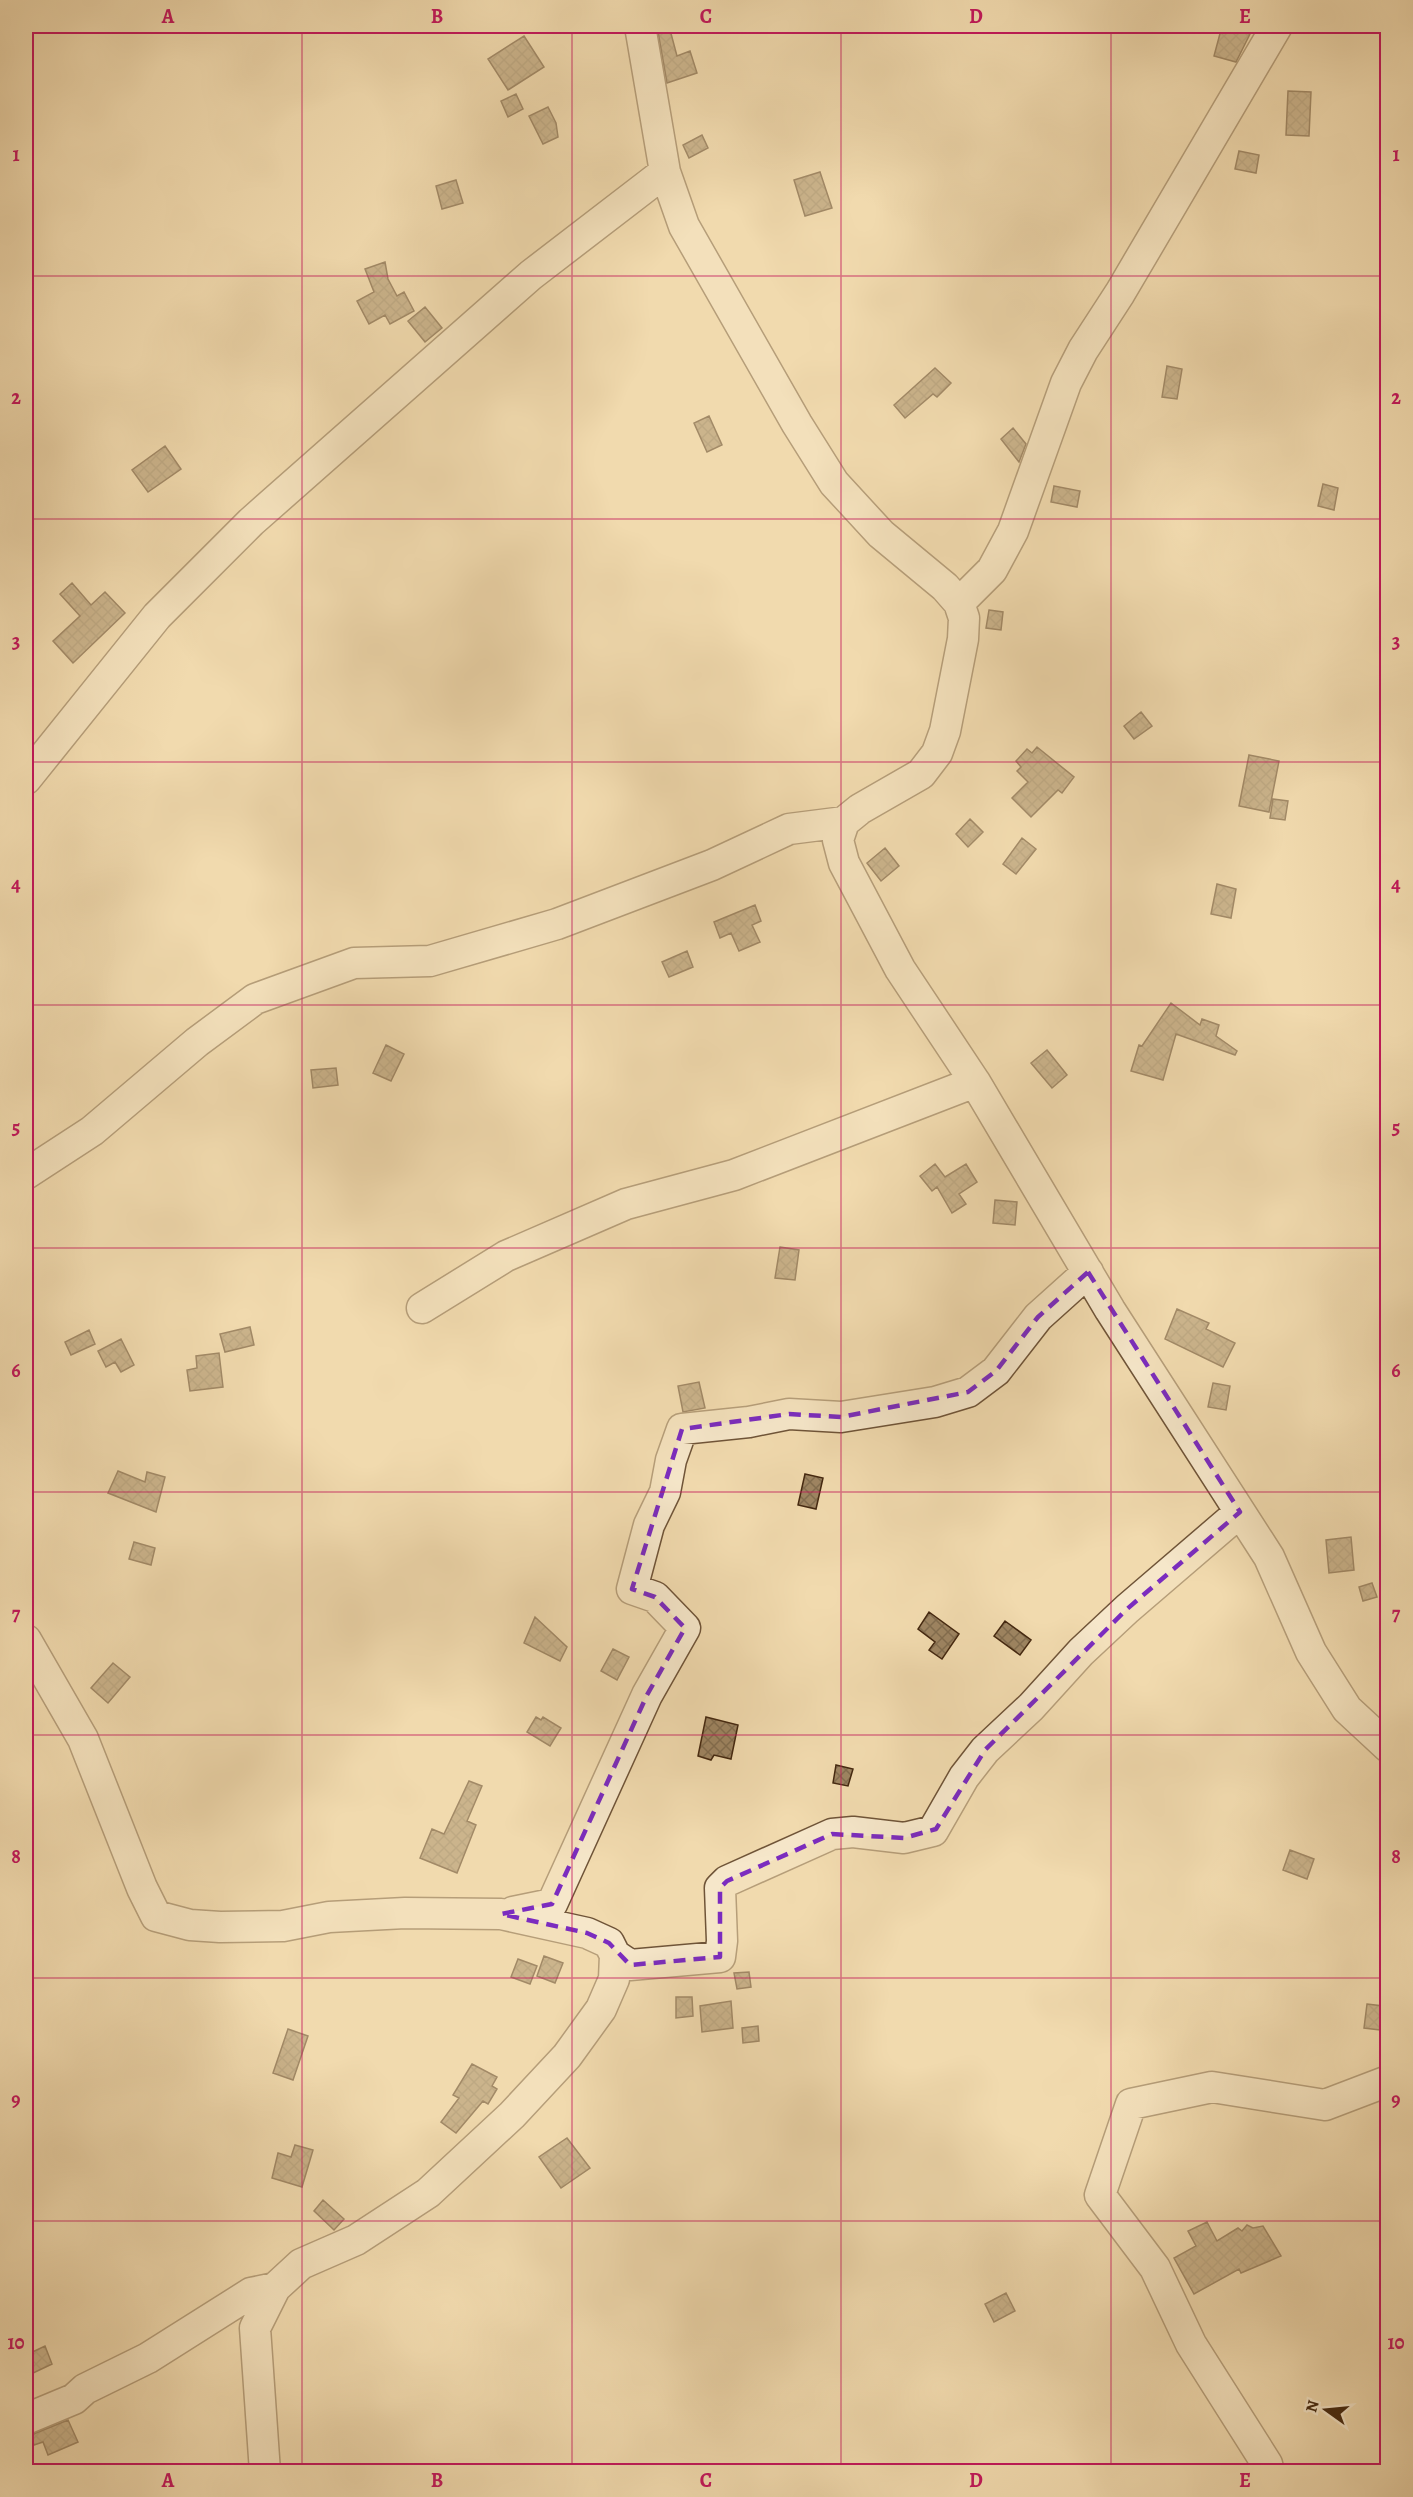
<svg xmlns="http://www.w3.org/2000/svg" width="1413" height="2497" viewBox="0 0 1413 2497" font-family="Alegreya,serif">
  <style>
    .building { fill: url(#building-cross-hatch); stroke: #442810; stroke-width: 1.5 }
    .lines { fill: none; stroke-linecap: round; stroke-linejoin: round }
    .minor-casing { stroke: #6f5438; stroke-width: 33 }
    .minor { stroke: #f6e7ca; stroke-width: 30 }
    .marked { fill: none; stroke: #7b2cbf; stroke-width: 4.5; stroke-dasharray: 12 8; stroke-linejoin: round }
    .grid { fill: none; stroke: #c2185b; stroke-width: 1.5; stroke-opacity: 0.55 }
    .neatline { fill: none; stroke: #c2185b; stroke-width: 2 }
    .grid-label { font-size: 20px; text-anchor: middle; font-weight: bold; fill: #c2185b }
  </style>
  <defs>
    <pattern id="building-cross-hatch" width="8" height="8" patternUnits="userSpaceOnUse" patternTransform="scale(1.5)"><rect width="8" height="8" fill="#9e8562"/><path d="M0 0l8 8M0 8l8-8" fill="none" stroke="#826d4f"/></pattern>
  </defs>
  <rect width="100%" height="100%" fill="#f1daae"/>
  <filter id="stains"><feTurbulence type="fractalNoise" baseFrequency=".00333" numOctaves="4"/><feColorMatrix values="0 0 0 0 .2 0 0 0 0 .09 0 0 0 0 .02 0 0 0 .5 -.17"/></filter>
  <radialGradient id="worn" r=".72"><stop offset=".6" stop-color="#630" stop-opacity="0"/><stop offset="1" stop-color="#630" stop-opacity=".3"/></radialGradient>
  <path class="building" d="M657,26H669L677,56L690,51L697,73L667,83Z
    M1222,26H1242L1240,31L1250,34L1236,62L1214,56Z
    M524,36L544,67L508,90L488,59Z
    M1288,91L1311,92L1309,136L1286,135Z
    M516,94L523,109L508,117L501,101Z
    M548,107L556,123L558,137L543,144L529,116Z
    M702,135L708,148L689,158L683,145Z
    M1239,151L1259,155L1256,173L1235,169Z
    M820,172L832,208L805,216L794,180Z
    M456,180L463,203L442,209L436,186Z
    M385,262L388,279L397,296L404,292L414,311L390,324L385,315L369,324L357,301L374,292L365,269Z
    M425,307L442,328L425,342L408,321Z
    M1167,366L1182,369L1177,399L1162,397Z
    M935,368L951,383L937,397L933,394L905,418L894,405Z
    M709,416L722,445L707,452L694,423Z
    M1013,428L1026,444L1019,462L1001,439Z
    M165,446L181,469L148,492L132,470Z
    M1323,484L1338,488L1334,510L1318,506Z
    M1054,486L1080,491L1077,507L1051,502Z
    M72,583L91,605L105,592L125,613L73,663L53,641L80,616L60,594Z
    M989,610L1003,612L1001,630L986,628Z
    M1141,712L1152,726L1134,739L1124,726Z
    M1037,747L1074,777L1062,793L1058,790L1031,817L1012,798L1028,782L1017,771L1021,767L1016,761L1027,749L1032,753Z
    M1249,755L1279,761L1269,812L1239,806Z
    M1273,799L1288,801L1285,820L1270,818Z
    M970,819L983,832L968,847L956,834Z
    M1022,838L1036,849L1016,874L1003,864Z
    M885,848L899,866L881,881L867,863Z
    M1217,884L1236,889L1231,918L1211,914Z
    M755,905L761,921L752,925L760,942L739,951L731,933L720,938L714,922Z
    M687,951L693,967L669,977L662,962Z
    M1171,1003L1200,1025L1202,1019L1219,1025L1216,1036L1237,1051L1235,1055L1176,1034L1163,1080L1131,1071L1139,1045L1142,1046Z
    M386,1045L404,1054L391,1081L373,1073Z
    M1047,1050L1067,1075L1052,1088L1031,1063Z
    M336,1068L338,1085L313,1088L311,1070Z
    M935,1164L945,1177L966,1164L977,1182L959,1194L966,1204L952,1213L937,1187L932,1191L920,1176Z
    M995,1200L1017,1202L1015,1225L993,1223Z
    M780,1247L799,1250L795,1280L775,1278Z
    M1177,1309L1209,1323L1206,1329L1235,1343L1223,1367L1165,1339Z
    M250,1327L254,1345L225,1352L220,1334Z
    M89,1330L95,1344L71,1355L65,1342Z
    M121,1339L134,1365L121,1372L115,1362L106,1367L98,1351Z
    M219,1353L223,1387L190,1391L187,1370L197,1368L196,1356Z
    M699,1382L705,1408L683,1412L678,1386Z
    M1213,1383L1230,1386L1226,1410L1208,1407Z
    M118,1471L145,1482L147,1472L165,1477L156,1512L108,1493Z
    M805,1474L823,1478L816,1509L798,1505Z
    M1351,1537L1354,1570L1329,1573L1326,1540Z
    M134,1542L155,1548L151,1565L129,1559Z
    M1372,1583L1377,1597L1363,1601L1359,1587Z
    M929,1612L959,1634L942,1659L929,1650L935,1642L918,1629Z
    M535,1617L567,1647L560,1661L524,1643Z
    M1005,1621L1031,1640L1020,1655L994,1636Z
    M613,1649L629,1657L617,1680L601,1671Z
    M113,1663L130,1677L108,1703L91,1688Z
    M536,1717L541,1720L543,1717L561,1728L550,1746L527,1732Z
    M706,1717L738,1725L731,1759L714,1755L711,1760L698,1756Z
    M836,1765L853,1769L848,1786L833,1783Z
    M469,1781L482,1786L467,1821L476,1825L457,1873L420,1858L432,1829L444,1834Z
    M1290,1850L1314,1859L1307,1879L1283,1870Z
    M544,1956L563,1963L555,1983L537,1976Z
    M518,1959L537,1966L530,1984L511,1977Z
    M749,1972L751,1987L737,1989L734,1973Z
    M676,1997H692L693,2016L676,2018Z
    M731,2001L733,2028L702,2032L700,2006Z
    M1367,2004L1383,2006L1382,2014L1388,2015V2031L1364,2028Z
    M758,2026L759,2041L743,2043L742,2028Z
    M288,2029L308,2036L293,2080L273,2073Z
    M472,2064L497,2077L492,2086L497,2089L488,2104L483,2101L456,2133L441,2122L459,2098L453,2095Z
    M567,2138L590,2168L561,2188L539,2157Z
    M295,2145L313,2150L302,2187L272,2178L278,2153L291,2157Z
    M323,2200L344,2219L334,2230L314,2211Z
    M1207,2222L1217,2241L1238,2228L1242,2231L1247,2225L1253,2228L1263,2226L1281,2256L1241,2273L1239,2269L1194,2294L1174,2258L1196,2246L1188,2231Z
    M1006,2293L1015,2311L994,2322L985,2304Z
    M45,2346L52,2364L29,2375L26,2366V2355Z
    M68,2420L78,2442L48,2455L43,2442L34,2445L31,2435Z"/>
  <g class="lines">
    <defs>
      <path id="minor" d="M640,26L665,172L684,226L797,424L834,483L881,534L945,587L959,603L964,618L963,639L945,731L937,753L921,774L860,809L844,822L838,840L844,863L900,969L975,1082L1110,1310L1269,1557L1311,1652L1347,1709L1388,1747
        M959,603L992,570L1013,531L1066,383L1083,350L1120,293L1277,26
        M26,779L157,616L251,522L531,275L665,172
        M26,1174L92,1131L197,1042L255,999L354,963L430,961L557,924L712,865L789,829L844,822
        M422,1308L506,1256L626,1204L734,1175L975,1082
        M26,1640L83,1739L142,1888L156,1916L190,1925L220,1927L283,1926L329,1917L405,1913L501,1914L587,1933L609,1943L615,1955L614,1979L601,2009L567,2056L512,2115L428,2193L356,2240L301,2264L275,2288L255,2328L265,2472
        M513,1912L552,1904L647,1695L685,1628L655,1597L632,1589L649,1525L665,1492L671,1460L682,1429L749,1422L789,1414L841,1417L935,1402L968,1392L996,1371L1038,1317L1088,1272
        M615,1955L630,1965L720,1957L722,1941L720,1888L727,1881L832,1834L853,1832L904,1838L933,1831L964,1777L985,1750L1031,1707L1081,1652L1127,1609L1240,1512
        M26,2419L74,2399L85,2389L148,2358L251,2293L275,2288
        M1269,2472L1267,2464L1191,2344L1155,2268L1100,2195L1131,2104L1212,2087L1325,2105L1388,2081"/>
    </defs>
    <use href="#minor" class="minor-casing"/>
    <use href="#minor" class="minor"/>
  </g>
  <path d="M0 0H1413V2497H0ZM1088,1272L1240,1512L1127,1609L985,1750L936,1829L904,1838L832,1834L727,1881L720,1888V1957L630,1965L609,1943L587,1933L501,1914L552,1904L647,1695L685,1628L655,1597L632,1589L682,1429L789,1414L841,1417L968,1392L996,1371L1038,1317Z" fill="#f1daae" fill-opacity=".55" fill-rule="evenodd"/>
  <path class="marked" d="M1088,1272L1240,1512L1127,1609L985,1750L936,1829L904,1838L832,1834L727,1881L720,1888V1957L630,1965L609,1943L587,1933L501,1914L552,1904L647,1695L685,1628L655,1597L632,1589L682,1429L789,1414L841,1417L968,1392L996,1371L1038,1317Z"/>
  <path class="grid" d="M302,26V2472M572,26V2472M841,26V2472M1111,26V2472M26,276H1388M26,519H1388M26,762H1388M26,1005H1388M26,1248H1388M26,1492H1388M26,1735H1388M26,1978H1388M26,2221H1388"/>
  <rect width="1413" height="2497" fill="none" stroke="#f1daae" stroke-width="66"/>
  <g transform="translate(1326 2410) rotate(285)" stroke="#f6e7ca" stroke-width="4.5" paint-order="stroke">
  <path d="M0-4.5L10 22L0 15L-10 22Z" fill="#442810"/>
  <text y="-9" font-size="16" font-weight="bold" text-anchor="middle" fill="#442810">N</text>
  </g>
  <rect x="33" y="33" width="1347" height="2431" class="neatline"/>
  <g class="grid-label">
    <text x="168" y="23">A</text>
    <text x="437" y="23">B</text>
    <text x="706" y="23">C</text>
    <text x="976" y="23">D</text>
    <text x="1245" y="23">E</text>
    <text x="16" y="161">1</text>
    <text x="1396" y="161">1</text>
    <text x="16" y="404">2</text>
    <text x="1396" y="404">2</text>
    <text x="16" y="648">3</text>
    <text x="1396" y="648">3</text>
    <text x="16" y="891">4</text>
    <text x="1396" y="891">4</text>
    <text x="16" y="1134">5</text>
    <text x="1396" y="1134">5</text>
    <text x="16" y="1377">6</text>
    <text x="1396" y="1377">6</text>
    <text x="16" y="1620">7</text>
    <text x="1396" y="1620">7</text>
    <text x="16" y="1863">8</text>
    <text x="1396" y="1863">8</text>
    <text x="16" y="2106">9</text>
    <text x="1396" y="2106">9</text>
    <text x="16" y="2349">10</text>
    <text x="1396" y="2349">10</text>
    <text x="168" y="2487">A</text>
    <text x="437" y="2487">B</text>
    <text x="706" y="2487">C</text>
    <text x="976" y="2487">D</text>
    <text x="1245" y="2487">E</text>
  </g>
  <rect width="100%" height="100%" filter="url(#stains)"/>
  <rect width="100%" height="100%" fill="url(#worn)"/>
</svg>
